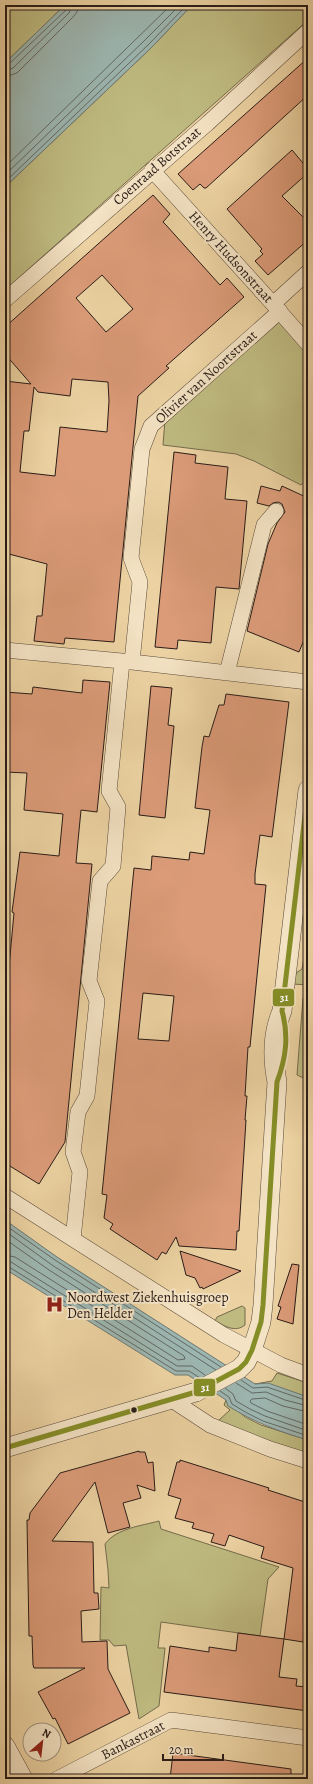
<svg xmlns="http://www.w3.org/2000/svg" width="313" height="1784" viewBox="0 0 313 1784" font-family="Alegreya,serif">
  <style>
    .green { fill: #beba80; stroke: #746b4c }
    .water { fill: #9cb5af; stroke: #6e7873 }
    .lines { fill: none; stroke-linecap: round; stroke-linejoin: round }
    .shore { stroke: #626864; stroke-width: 1 }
    .building { fill: #db9b78; stroke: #291c18; fill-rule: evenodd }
    .minor-casing { stroke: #5a4a3a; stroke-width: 16 }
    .tertiary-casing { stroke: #5a4a3a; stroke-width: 20 }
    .minor { stroke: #f3e2c3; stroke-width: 15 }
    .tertiary { stroke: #f3e2c3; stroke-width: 19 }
    .bus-1-casing { stroke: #f3e2c3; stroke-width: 8 }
    .bus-1 { stroke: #858d26; stroke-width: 5 }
    .bus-dot { fill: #291c18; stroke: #f3e2c3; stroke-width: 1.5 }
    .labels { text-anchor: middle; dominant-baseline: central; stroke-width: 4; stroke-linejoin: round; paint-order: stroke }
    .street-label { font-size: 14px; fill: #291c18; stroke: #f3e2c3 }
    .poi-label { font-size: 14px; fill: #291c18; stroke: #f3e2c3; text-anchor: start }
    .line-badge { stroke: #f3e2c3; stroke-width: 1.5 }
    .badge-label { font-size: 11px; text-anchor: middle; font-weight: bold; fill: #fff }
  </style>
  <rect width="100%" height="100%" fill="#ecd2a2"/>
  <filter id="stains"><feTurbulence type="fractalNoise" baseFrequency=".005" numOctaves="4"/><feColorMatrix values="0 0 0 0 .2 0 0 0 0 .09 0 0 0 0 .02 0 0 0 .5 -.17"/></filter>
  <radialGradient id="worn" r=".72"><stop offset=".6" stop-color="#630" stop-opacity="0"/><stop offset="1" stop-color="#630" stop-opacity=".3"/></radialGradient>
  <path class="green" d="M5,5H65L5,63Z
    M192,5H308V20L5,290V187L152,47Z
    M280,317L308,347V478L301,485L254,461L236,454L163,445L165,420Z
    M305,952H308V985L293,984L296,973L302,969Z
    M305,997H308V1080L297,1075L303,998Z
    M242,1306L245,1308V1325C235,1333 225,1326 215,1321L217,1317Z
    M277,1373L308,1383V1397L255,1384L272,1381Z
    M226,1400L245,1417L261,1425L308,1440V1457L218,1421L230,1410L224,1405Z
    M159,1521L161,1529L279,1567L268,1579L260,1636L161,1622L158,1648H165L159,1706L139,1719L126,1645L114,1646L109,1640H100L101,1587L109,1588L108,1570L105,1544C117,1528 141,1526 159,1521Z"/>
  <path class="water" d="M65,5H192L152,47L5,187V63Z
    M5,1220L57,1257L255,1384L268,1383L308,1397V1440C280,1432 254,1422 228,1406L226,1400L188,1375H175L5,1269Z"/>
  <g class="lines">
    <path class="shore" d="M5,66L9,64L66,10L67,5
      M5,71L13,68L69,13L72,5
      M5,77L17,73L73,17L77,12L78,5
      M5,167L171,5
      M5,175L145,40L180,5
      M5,182L149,44L187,5
      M5,1225L55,1260L221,1367
      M5,1231L52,1265L216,1370
      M5,1239L49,1270L184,1356L185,1359L178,1360L15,1257L5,1255
      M5,1261L11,1262L177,1366H192L205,1375
      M5,1266L9,1267L176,1371H189L200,1378
      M241,1380L253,1388L267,1387L308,1401
      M236,1383L252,1393L266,1392L285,1400L308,1406
      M225,1388L233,1394L236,1401L250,1409L265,1416L308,1431
      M220,1391L229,1397L232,1404L247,1413L263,1421L308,1436
      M308,1412L283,1406L265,1398L252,1399L250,1401L251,1403L267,1411L308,1425"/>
  </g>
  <path class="building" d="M308,58V95L206,188H204L200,184L193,190L178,174Z
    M292,150L308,169V173L282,196L308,222V240L268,275L255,261L263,254L260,251L262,249L227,209Z
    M153,195L170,214L163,222L166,225L220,285L227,278L244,297L166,366L169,368L138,396L114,642L65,638L64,644L34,641L37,616H42L47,564L5,553V381L31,384L5,354V327ZM102,275L133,309L106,332L76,298ZM72,379L108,382L109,401L107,432L60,427L55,476L20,472L24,431H29L34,387L38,392L70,396Z
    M174,452L196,455L195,463L228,467L225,499L247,501L239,589L216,587L211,643L178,640L177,649L155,647Z
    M261,486L280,491L282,486L308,498V630L299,652L247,631L268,544L277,523L285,512L282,504L278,502L273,503L269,506L257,503Z
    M83,680L110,682L97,812L81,810L78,841L76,863L92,864L65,1142L39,1184L5,1163V1009L14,913L12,912L20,852L59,856L63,814L24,810L27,773L5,772V692L32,694L33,687L82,693Z
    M151,686L172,688L168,725L174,726L165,818L139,815Z
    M226,694L289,702L272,837L260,835L255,874V884L266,885L250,1047H248L245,1096H247L245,1120H246L239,1231H237L236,1250L179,1246L176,1237L166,1254L162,1252L157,1260L110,1229L113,1224L104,1218L107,1195L102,1194L134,868L151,870L152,856L189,860L190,852L204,854L210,810L195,808L202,747L204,736L209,737L219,705H224ZM143,993L174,996L169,1041L138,1039Z
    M180,1251L241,1271L203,1289L202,1287L200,1288L195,1278L186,1275Z
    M292,1264L299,1265L293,1324L277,1319L281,1307L278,1306Z
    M139,1451V1452H145L148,1463L153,1462L155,1491L137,1485L141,1498L123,1503L130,1527L108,1533L95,1482L52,1541L93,1542L94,1593H98L99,1609L81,1611L82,1642L107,1641L108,1669L130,1713L68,1744L55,1718L53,1719L38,1692L85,1668H34L33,1665L32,1636H29L27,1520H29L30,1513L60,1473Z
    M180,1460L269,1488L268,1490L308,1503V1608L303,1642L284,1639L279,1677L297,1679L296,1686L308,1687V1711L164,1692L170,1646L209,1652V1647L236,1651L238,1633L284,1639L293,1568L261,1558L264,1547L229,1535L225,1546L211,1542L214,1534L192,1528L194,1523L175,1518L181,1499L168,1495L177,1462H180Z
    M173,1753L291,1769V1779H170Z"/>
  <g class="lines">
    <defs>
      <path id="minor" d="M152,170L273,304L308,344
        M5,300L208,123L308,31
        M273,304L308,272
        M5,650L132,662L308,682
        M132,662L140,582L131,558L142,449L151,426L280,311
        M227,673L264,525L276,511
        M5,1196L224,1335L281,1365L308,1375
        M73,1239L80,1172L73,1152L78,1112L87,1096L97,1001L89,981L100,881L113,866L118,807L109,791L122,662
        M172,1400L210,1425L270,1449L308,1461
        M57,1779L171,1720L308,1738"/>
      <path id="tertiary" d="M5,1448L196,1392L239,1369L246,1362L252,1350L261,1322L263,1305L277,1082C272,1057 272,1034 282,1011L308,790
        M5,1746L23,1779"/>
    </defs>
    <use href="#minor" class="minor-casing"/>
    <use href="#tertiary" class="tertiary-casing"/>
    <use href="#minor" class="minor"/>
    <use href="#tertiary" class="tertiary"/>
    <defs>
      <path id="bus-1" d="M5,1448L196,1392L239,1369L246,1362L252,1350L261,1322L263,1305L277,1082C286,1058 289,1036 282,1011L308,790"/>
    </defs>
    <use href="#bus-1" class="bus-1-casing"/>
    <use href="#bus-1" class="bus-1"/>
  </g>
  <defs>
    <symbol id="hospital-bare" viewBox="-9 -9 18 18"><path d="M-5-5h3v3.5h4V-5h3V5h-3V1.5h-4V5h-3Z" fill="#8f2418" stroke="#f3e2c3" stroke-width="2.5" paint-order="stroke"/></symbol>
  </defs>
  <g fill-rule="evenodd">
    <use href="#hospital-bare" x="42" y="1292" width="25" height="25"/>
  </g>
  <circle class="bus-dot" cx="134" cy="1410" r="3.5"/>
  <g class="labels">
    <g class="street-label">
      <text transform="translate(157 166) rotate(-41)">Coenraad Botstraat</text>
      <text transform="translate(231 257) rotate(48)">Henry Hudsonstraat</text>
      <text transform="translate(206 377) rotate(-42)">Olivier van Noortstraat</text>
      <text transform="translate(133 1740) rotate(-27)">Bankastraat</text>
    </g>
    <g class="poi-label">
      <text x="67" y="1297">Noordwest Ziekenhuisgroep<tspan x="67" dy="16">Den Helder</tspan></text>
    </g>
  </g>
  <g class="line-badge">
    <rect x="272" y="988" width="23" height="19" rx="4" fill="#858d26"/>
    <rect x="193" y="1378" width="23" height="19" rx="4" fill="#858d26"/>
  </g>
  <g class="badge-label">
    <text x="284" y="1001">31</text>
    <text x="205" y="1391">31</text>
  </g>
  <rect width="313" height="1784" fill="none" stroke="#ecd2a2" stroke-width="20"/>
  <rect x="6" y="6" width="301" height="1772" fill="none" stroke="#291c18" stroke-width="2"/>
  <rect x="10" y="10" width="293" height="1764" fill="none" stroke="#291c18"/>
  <g transform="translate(42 1742) rotate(28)"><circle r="19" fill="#f3e2c3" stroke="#a2937f"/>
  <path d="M0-3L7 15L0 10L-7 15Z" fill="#8f2418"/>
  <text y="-6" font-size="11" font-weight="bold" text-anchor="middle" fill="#291c18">N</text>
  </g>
  <path d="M163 1754v6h60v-6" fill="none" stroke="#291c18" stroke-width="2"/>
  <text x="169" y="1754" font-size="12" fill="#291c18" stroke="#f3e2c3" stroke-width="3" paint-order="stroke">20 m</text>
  <rect width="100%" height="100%" filter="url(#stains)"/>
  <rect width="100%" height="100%" fill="url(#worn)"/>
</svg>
